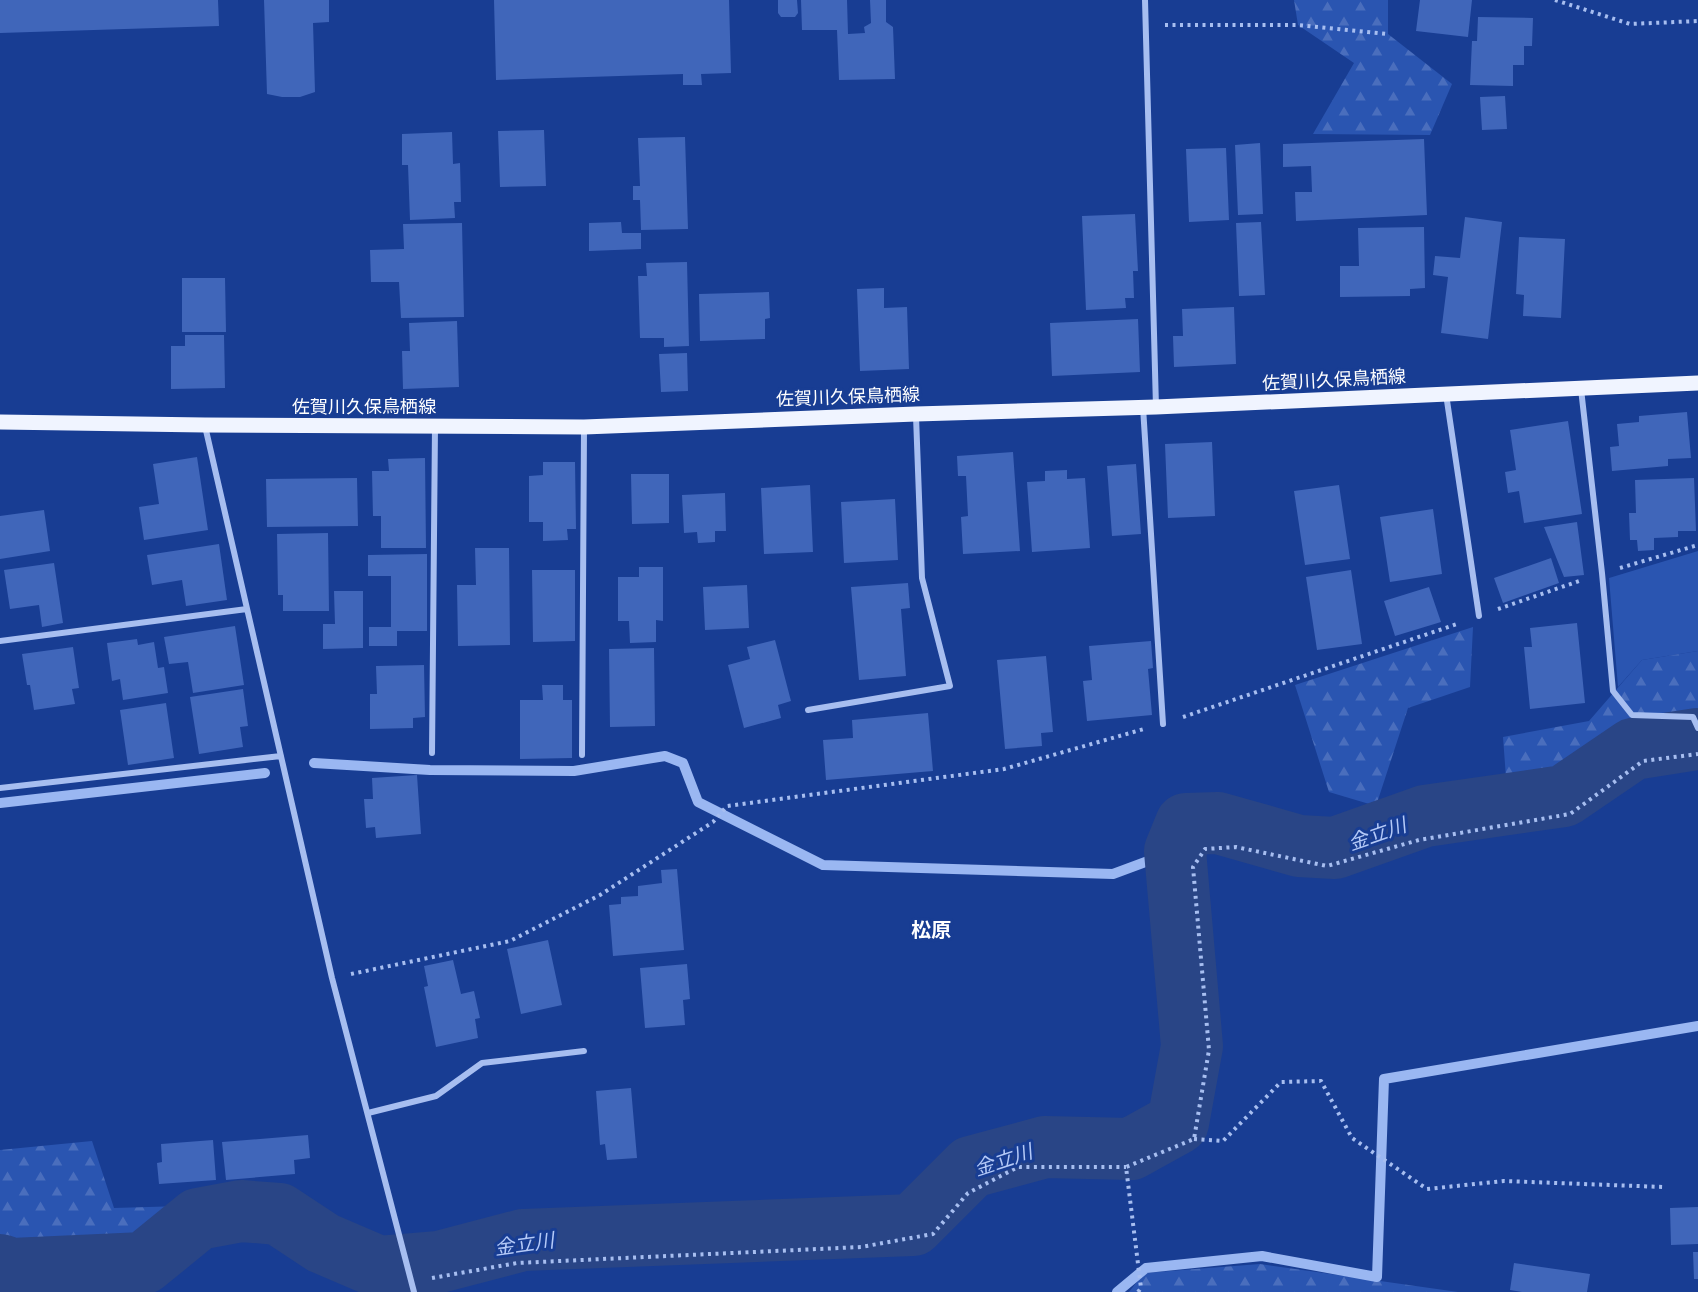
<svg xmlns="http://www.w3.org/2000/svg" width="1698" height="1292" viewBox="0 0 1698 1292" font-family="Montserrat,'Noto Sans JP',sans-serif">
  <style>
    .green { fill: #2a55b1 }
    .forest { fill: url(#forest-firs) }
    .lines { fill: none; stroke-linecap: round; stroke-linejoin: round }
    .stream { stroke: #9ab7f2; stroke-width: 10 }
    .river { stroke: #294586; stroke-width: 62 }
    .building { fill: #4066ba }
    .path { stroke: #a7bef0; stroke-width: 4; stroke-dasharray: 3 4.5; stroke-linecap: butt }
    .street { stroke: #a7bef0; stroke-width: 6 }
    .primary { stroke: #f0f4ff; stroke-width: 15 }
    .labels { text-anchor: middle; dominant-baseline: central; stroke-width: 6; stroke-linejoin: round; paint-order: stroke }
    .street-label { font-size: 18px; fill: #fff; stroke: #183d93 }
    .water-label { font-size: 20px; font-style: italic; fill: #b4c9f7; stroke: #183d93 }
    .neighbourhood-label { font-size: 20px; font-weight: bold; fill: #fff; stroke: #183d93 }
  </style>
  <defs>
    <pattern id="forest-firs" width="22" height="20" patternUnits="userSpaceOnUse" patternTransform="scale(1.5)"><rect width="22" height="20" fill="#2a55b1"/><path d="M5 1l3.5 6h-7zM16 11l3.5 6h-7z" fill="#4a6ebd"/></pattern>
  </defs>
  <rect width="100%" height="100%" fill="#183d93"/>
  <path class="green" d="M1698,551V651L1642,660L1618,687L1609,578Z"/>
  <path class="forest" d="M1294,0H1388V34L1452,84L1430,135L1313,134L1354,63L1298,25Z
    M1473,627L1470,687L1408,708L1376,806L1329,792L1295,685Z
    M1698,651V721L1633,733L1568,776L1507,791L1503,737L1589,721L1642,660Z
    M92,1141L114,1208L183,1206L136,1250H8L0,1246V1150Z
    M1260,1264L1458,1292H1129L1144,1273Z"/>
  <g class="lines">
    <path class="stream" d="M314,763L430,770L574,771L665,756L683,763L698,802L823,865L1113,874L1175,851
      M0,803L265,773
      M1117,1292L1146,1268L1262,1256L1377,1277L1384,1079L1698,1026"/>
    <path class="river" d="M0,1265L12,1269L144,1263L198,1219L241,1211L279,1214L323,1243L379,1267L439,1262L523,1240L913,1225L971,1167L1045,1147L1131,1149L1178,1123L1192,1046L1175,851L1186,824L1218,823L1299,846L1335,848L1425,816L1564,796L1633,749L1698,739"/>
  </g>
  <path class="building" d="M0,0H218L219,26L0,33Z
    M264,0H329V22L313,23L315,92L300,97H282L267,94Z
    M494,0H729L731,73L701,74L702,85H683V74L496,80Z
    M778,0H797L798,13L795,17H781L778,13Z
    M801,0H847L848,34L865,33L864,27L871,23L870,0H886V22L893,27L895,79L839,80L837,30H802Z
    M1420,0H1472L1468,37L1416,31Z
    M1478,17L1533,18L1532,46H1524V65H1513V86L1470,85L1472,41H1477Z
    M1505,96L1507,129L1482,130L1480,97Z
    M544,130L546,186L500,187L498,131Z
    M452,132L453,164L460,163L461,202H454L455,218L410,220L408,165H402V134Z
    M685,137L688,229L641,230L640,200H633V186H640L638,138Z
    M1424,139L1427,215L1296,221L1295,192H1312L1311,166L1283,167V144Z
    M1260,143L1263,214L1238,215L1235,145Z
    M1226,148L1229,220L1189,222L1186,149Z
    M1135,214L1138,271H1133L1134,298H1125L1126,308L1086,310L1082,216Z
    M1465,217L1502,222L1488,339L1441,333L1448,277L1433,275L1435,256L1460,258Z
    M621,222L622,233H641V249L589,251V223Z
    M1261,222L1265,295L1239,296L1236,223Z
    M462,223L464,317L401,318L399,282H371L370,250L404,249L403,224Z
    M1424,227L1425,288L1410,289V296L1340,297V266H1359L1358,228Z
    M1519,237L1565,239L1561,318L1523,316L1524,295L1516,294Z
    M687,262L689,346L664,347V338H640L638,276H647L646,263Z
    M182,278H225L226,332H182Z
    M884,288V308L907,307L909,369L860,371L857,289Z
    M769,292L770,318L765,319V339L700,341L699,294Z
    M1234,307L1236,364L1174,367L1173,336H1183L1182,309Z
    M1138,319L1140,372L1052,376L1050,323Z
    M457,321L459,387L403,389L402,351H410L409,323Z
    M185,335H224L225,388L171,389V346H185Z
    M687,353L688,391L661,392L659,354Z
    M1687,412L1691,458L1668,459V466L1612,471L1610,447L1619,446L1617,424L1639,422V416Z
    M1568,421L1582,514L1524,523L1519,491L1508,493L1505,472L1516,470L1510,430Z
    M1212,442L1215,516L1168,518L1165,444Z
    M1013,452L1020,551L963,554L961,517L968,516L966,476H958L957,456Z
    M197,457L208,530L144,540L139,507L159,504L153,464Z
    M425,458L426,548H381V516H373L372,471H389L388,459Z
    M543,462H575L576,529H567L568,540L543,541V522H529V476L543,475Z
    M1136,464L1141,534L1112,536L1107,466Z
    M1067,470V479L1085,478L1090,548L1032,552L1027,482L1045,481V471Z
    M631,474H669V523L632,524Z
    M357,478L358,526L267,527L266,479Z
    M1694,478L1696,531H1678V537L1654,538V550L1638,551L1637,540H1630L1629,513H1636L1635,480Z
    M810,485L813,552L764,554L761,488Z
    M1339,485L1350,559L1305,565L1294,491Z
    M725,493L726,531H715V542L698,543L697,532L684,533L682,495Z
    M895,499L898,560L844,563L841,502Z
    M1433,509L1442,574L1390,582L1380,517Z
    M44,510L50,551L0,559V516Z
    M1577,522L1584,575L1564,577L1544,527Z
    M328,533L329,611H283V595H278L277,534Z
    M219,544L227,600L186,606L182,580L152,585L147,555Z
    M475,548H509L510,645L458,646L457,585H476Z
    M427,554V631H397V646H369V627H391V576H368V555Z
    M1551,558L1559,583L1503,603L1494,578Z
    M54,563L63,623L42,627L39,605L10,609L4,570Z
    M639,567H663V621L656,620V642L630,643L629,621H618V577H639Z
    M532,570H575V641L533,642Z
    M1351,570L1362,644L1317,650L1306,577Z
    M908,583L910,608L901,609L906,676L859,680L851,587Z
    M747,585L749,628L705,630L703,587Z
    M1429,587L1441,622L1395,636L1384,601Z
    M334,591H363V648L323,649V624H335Z
    M1577,623L1585,703L1530,709L1524,647H1532L1530,628Z
    M235,626L244,685L193,693L188,662L169,664L164,637Z
    M137,639L138,645L154,642L158,668L164,667L168,693L123,700L120,679L112,681L107,643Z
    M775,640L791,701L778,705L781,718L744,728L728,665L750,659L747,647Z
    M1151,641L1153,668L1148,669L1152,715L1087,721L1083,681L1092,680L1089,646Z
    M73,647L79,688L72,689L75,704L34,710L30,685H27L22,654Z
    M654,648L655,726L610,727L609,649Z
    M1046,656L1053,732L1041,733L1042,746L1005,749L997,660Z
    M424,665L425,717L413,718V728L370,729V694H377L376,666Z
    M542,685H563V700H572V758L520,759V700H543Z
    M243,689L248,726L240,727L243,747L199,754L190,697Z
    M166,703L174,758L128,765L120,710Z
    M928,713L933,771L826,780L823,740L853,738L852,720Z
    M417,775L421,834L376,838L375,827L366,828L364,799H373L372,778Z
    M677,869L684,950L613,956L609,905L621,904V897L638,896V886L662,883L661,870Z
    M548,940L562,1005L521,1014L507,949Z
    M453,960L461,994L474,991L480,1018L475,1019L478,1038L436,1047L424,987L428,986L424,966Z
    M687,964L690,999L683,1000L685,1025L645,1028L640,968Z
    M631,1088L637,1158L607,1160L605,1144L600,1145L596,1091Z
    M308,1135L310,1158L294,1160L295,1174L226,1180L222,1142Z
    M213,1140L216,1180L159,1184L157,1163L162,1162L161,1144Z
    M1698,1207V1244L1671,1245L1670,1208Z
    M1693,1252H1698V1279H1694Z
    M1514,1263L1590,1274L1587,1292H1522L1510,1290Z"/>
  <g class="lines">
    <path class="path" d="M1555,0L1630,24L1698,21
      M1165,25H1298L1388,34
      M1620,568L1698,545
      M1498,609L1582,580
      M1183,717L1460,623
      M351,974L510,941L600,895L713,822L727,806L1004,769L1144,729
      M1194,1139L1223,1141L1281,1082L1321,1081L1352,1138L1427,1189L1504,1181L1663,1187
      M432,1278L517,1263L861,1247L933,1234L968,1193L1018,1167H1126
      M1138,1292L1141,1288L1126,1167L1194,1139L1209,1050L1193,867L1205,849L1236,847L1327,866L1419,840L1570,814L1643,761L1698,754"/>
    <path class="street" d="M1145,0L1156,407
      M1581,389L1602,573L1613,691L1632,715L1693,717L1698,728
      M1446,394L1479,616
      M1143,407L1163,724
      M205,426L332,978L414,1292
      M0,641L247,609
      M808,710L950,686L922,578L916,416
      M432,753L435,426
      M582,755L584,429
      M0,788L281,756
      M368,1113L436,1096L482,1063L584,1051"/>
    <path class="primary" d="M0,422L205,425L584,427L916,414L1156,407L1698,383"/>
  </g>
  <g class="labels">
    <g class="street-label">
      <text transform="translate(1334 380) rotate(-3)">佐賀川久保鳥栖線</text>
      <text transform="translate(848 397) rotate(-2)">佐賀川久保鳥栖線</text>
      <text x="364" y="407">佐賀川久保鳥栖線</text>
    </g>
    <g class="water-label">
      <text transform="translate(1377 834) rotate(-19)">金立川</text>
      <text transform="translate(1003 1160) rotate(-18)">金立川</text>
      <text transform="translate(524 1244) rotate(-8)">金立川</text>
    </g>
    <g class="neighbourhood-label">
      <text x="931" y="930">松原</text>
    </g>
  </g>
</svg>
